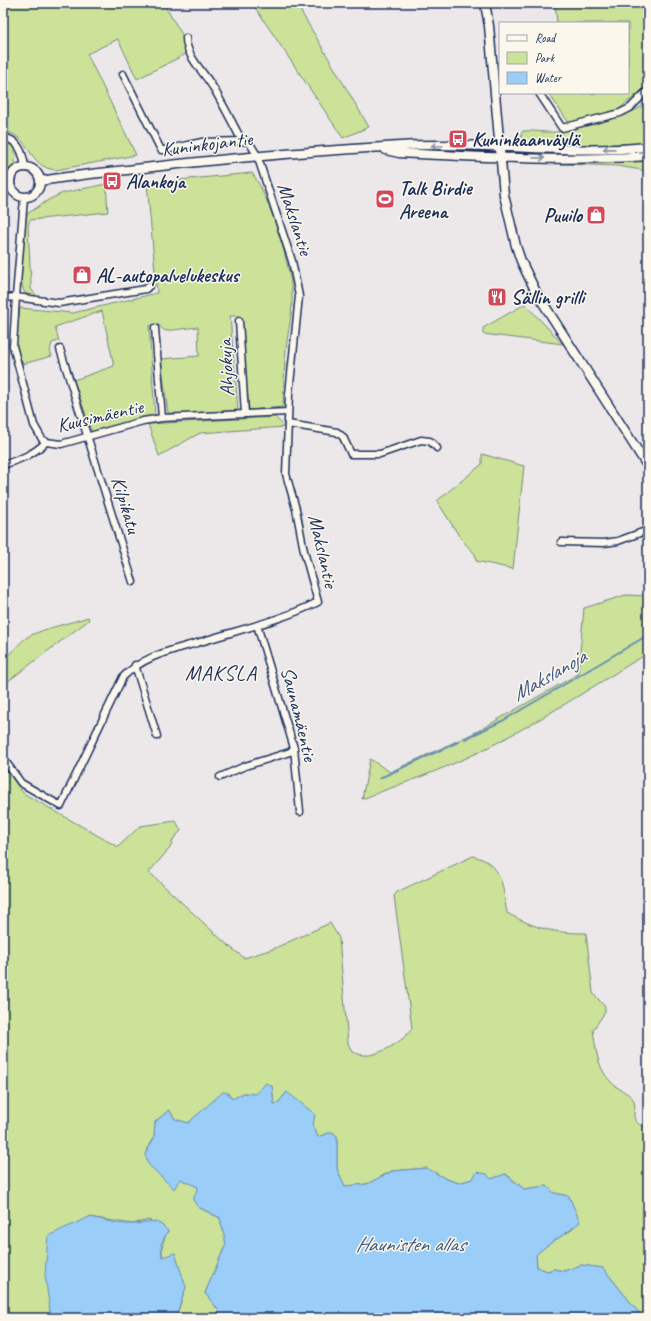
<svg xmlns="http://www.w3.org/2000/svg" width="651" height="1321" viewBox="0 0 651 1321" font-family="Caveat,sans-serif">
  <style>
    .green { fill: #cbe298; stroke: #73887b }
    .water { fill: #9acdf8; stroke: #678eba }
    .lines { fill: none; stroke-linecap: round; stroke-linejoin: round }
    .stream { stroke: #678eba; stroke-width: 2 }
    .street-casing { stroke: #1b2f5e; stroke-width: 9 }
    .secondary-casing { stroke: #1b2f5e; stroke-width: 11 }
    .street { stroke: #fbf7ec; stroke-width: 6 }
    .secondary { stroke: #fbf7ec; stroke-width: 8 }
    .oneway { stroke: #8b93a5 }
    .labels { text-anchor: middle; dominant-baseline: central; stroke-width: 3; stroke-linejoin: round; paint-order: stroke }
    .poi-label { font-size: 20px; font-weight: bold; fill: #1b2f5e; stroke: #fbf7ec; text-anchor: start }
    .street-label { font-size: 20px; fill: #1b2f5e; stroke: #fbf7ec }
    .neighbourhood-label { font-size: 21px; letter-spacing: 1px; fill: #1b2f5e; stroke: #fbf7ec }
    .water-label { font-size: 21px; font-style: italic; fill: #3b5684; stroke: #fbf7ec }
  </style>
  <rect width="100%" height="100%" fill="#ece8e9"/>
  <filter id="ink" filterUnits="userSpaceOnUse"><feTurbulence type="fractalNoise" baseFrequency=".025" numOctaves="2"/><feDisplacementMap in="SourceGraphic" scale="8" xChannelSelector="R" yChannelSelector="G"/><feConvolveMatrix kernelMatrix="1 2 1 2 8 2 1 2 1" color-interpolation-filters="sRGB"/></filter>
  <g filter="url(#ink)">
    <path class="green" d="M11,3H163L192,51L137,79L118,39L87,54L136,155L56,170C27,168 31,133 3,132V10Z
      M252,3H296L369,127L343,138Z
      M555,3H646L648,7V85L618,110L569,123L549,94L628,93V23H557Z
      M648,101V143L593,145L523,142L521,140V133L523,131C534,130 545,133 556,132C574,130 639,115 648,101Z
      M3,142L12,146L16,155L15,165L3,174Z
      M575,161H648V171L617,166L561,164Z
      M252,173C269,195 291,266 292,294C293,312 288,331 286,349C284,368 284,388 283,407L249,410L240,316H230L238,410L186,414L168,413L161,359L199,356L198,327L165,331L158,325L149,326L155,415L92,433L74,380L114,366L102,311L55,327L59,341L52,343L50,350L52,356L23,364L15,346L20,308L73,313L157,293L147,183Z
      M106,184L108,212L30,220L28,226L31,284V289L36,295L31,296L25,293C16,280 25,230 27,214L50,199L63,193Z
      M525,304L563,344L483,334V328Z
      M275,417L285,427L200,433L159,456L148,424Z
      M482,454L524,466L513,569L476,561L475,554L461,539L437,501L482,464Z
      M626,595L648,596V653C592,687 536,724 477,753C440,771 400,784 362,799L370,759L390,772L476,732L578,674L584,608Z
      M88,617L89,620L3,685V658C13,653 19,642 29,636C45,628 71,623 88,617Z
      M3,765L23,793L118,847L140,826L176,821L181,831L174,838L170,848L149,872L223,941L244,958L273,949L330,923L339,938L348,1043L352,1052C356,1053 360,1055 364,1055C377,1057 406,1040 412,1028L394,896L397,892L473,856C504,864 502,886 507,913C537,929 552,933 586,933L593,993L605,1007V1012L593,1030C596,1048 597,1068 611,1082C617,1089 628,1092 633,1099C639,1110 627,1118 642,1126L648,1125V1318H643L603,1268L581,1265L564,1271L554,1269L547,1271L537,1267L536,1255L544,1246L572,1230L569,1196L554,1193L547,1186L524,1189L506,1174L491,1179H472L459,1183L446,1179L426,1168L392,1171L367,1184L345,1186L337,1169V1136L332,1132L318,1137L313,1125L287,1092L278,1103L274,1104L272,1087L256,1095L244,1093L188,1123L175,1119L169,1110L155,1122L154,1138L145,1154L174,1188L180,1179L198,1187L194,1200L198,1207L220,1218L226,1244L205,1293L219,1311V1318H180L177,1314L186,1287C169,1266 153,1258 168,1231L149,1220L132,1224L89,1217L49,1299L51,1318H3Z"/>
    <path class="water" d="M266,1083L272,1086L274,1104L278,1103L287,1092L315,1114L313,1125L318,1137L332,1132L337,1136V1169L345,1186L367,1184L392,1171L427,1168L446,1179L459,1183L472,1179L477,1172L487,1174L491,1179L505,1174L524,1189L547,1186L554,1193L569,1196L580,1222C566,1235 549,1242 536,1255L537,1267L547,1271L554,1269L564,1271L581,1265L603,1268L643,1318H219V1311L205,1293L226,1244L220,1218L198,1207L193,1200L198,1187L180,1179L174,1189L148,1164L145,1154L154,1138L155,1122L169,1110L175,1119L188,1123L223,1092L228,1093L232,1099L244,1093L256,1094Z
      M89,1217C102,1219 118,1225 132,1224C148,1224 154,1215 168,1231L161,1244L162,1257L175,1253L186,1287L177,1314L180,1318H51L45,1275L48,1236Z"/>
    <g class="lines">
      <path class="stream" d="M465,739L504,720L648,635
        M380,778L458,742"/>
      <defs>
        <path id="street" d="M186,38C186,57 205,73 214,89C224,106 233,124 242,141
          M539,93L562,128L620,113L630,108L648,90
          M3,137C19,140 23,153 25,167
          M150,285L146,289L59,303L16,297L13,346L34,425L42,439L46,442L61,444L143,421L162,418L288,412
          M3,298L16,297L24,198
          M239,321L245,414
          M155,328L162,418
          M60,349L133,582
          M288,424L337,432L343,437L351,454H380L421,440L430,441L437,448
          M3,465C20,459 33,455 46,442
          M561,542L604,543L618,541L648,530
          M257,625L294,748L300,812
          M135,665L157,736
          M3,758L21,783L61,806L123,677C144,656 169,651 197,643C237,630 280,621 318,602L304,551L296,509L286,474L289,394L299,296L292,261L257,155L249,142L242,141L202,142L165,150H161L123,74
          M220,777L245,766L290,752L294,748"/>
        <path id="secondary" d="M485,3L489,26L504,195L516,246L521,261L536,292L648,467
          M386,150L399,153C482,157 566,162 648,156
          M10 182a15 15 0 1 1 30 0a15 15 0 1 1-30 0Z
          M40,181C75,175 109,172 144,168C229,158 314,151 400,146C482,141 566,155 648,147"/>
      </defs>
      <use href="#street" class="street-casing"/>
      <use href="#secondary" class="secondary-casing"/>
      <use href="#street" class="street"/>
      <use href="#secondary" class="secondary"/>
    </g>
    <defs><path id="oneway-shaft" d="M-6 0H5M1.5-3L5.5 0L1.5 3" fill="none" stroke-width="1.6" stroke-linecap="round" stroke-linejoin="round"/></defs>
    <g class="oneway">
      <use href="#oneway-shaft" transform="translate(437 146) rotate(180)"/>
      <use href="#oneway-shaft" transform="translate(609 149) rotate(179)"/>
      <use href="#oneway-shaft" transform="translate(539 158) rotate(1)"/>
    </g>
  </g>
  <defs>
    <symbol id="bus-square" viewBox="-11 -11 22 22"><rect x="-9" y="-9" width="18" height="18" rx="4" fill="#d1495b" stroke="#fbf7ec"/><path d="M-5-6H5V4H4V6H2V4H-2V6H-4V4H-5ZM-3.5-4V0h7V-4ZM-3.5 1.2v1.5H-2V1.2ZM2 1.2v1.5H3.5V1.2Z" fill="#fff"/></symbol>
    <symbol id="stadium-square" viewBox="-11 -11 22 22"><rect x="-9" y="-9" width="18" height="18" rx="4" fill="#d1495b" stroke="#fbf7ec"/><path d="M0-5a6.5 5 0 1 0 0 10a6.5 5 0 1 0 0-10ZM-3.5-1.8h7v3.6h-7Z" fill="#fff"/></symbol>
    <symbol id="shop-square" viewBox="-11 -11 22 22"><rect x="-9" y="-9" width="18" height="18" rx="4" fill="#d1495b" stroke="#fbf7ec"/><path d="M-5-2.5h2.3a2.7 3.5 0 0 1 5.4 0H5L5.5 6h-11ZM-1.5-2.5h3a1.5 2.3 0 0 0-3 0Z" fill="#fff"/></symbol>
    <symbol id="restaurant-square" viewBox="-11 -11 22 22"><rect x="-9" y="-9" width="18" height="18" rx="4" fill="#d1495b" stroke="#fbf7ec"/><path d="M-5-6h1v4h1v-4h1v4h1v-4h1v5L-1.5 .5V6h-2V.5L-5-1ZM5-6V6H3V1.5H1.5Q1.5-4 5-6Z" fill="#fff"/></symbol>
  </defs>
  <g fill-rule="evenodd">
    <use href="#bus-square" x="447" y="128" width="22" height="22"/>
    <use href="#bus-square" x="101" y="170" width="22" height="22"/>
    <use href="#stadium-square" x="374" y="188" width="22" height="22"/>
    <use href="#shop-square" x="585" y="204" width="22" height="22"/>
    <use href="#shop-square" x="71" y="264" width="22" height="22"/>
    <use href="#restaurant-square" x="486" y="286" width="22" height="22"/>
  </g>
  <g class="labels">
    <g class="poi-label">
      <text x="472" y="139">Kuninkaanväylä</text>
      <text x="126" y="181">Alankoja</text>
      <text x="399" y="188">Talk Birdie<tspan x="399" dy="23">Areena</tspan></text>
      <text x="582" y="215" text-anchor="end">Puuilo</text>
      <text x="96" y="275">AL-autopalvelukeskus</text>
      <text x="511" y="297">Sällin grilli</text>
    </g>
    <g class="street-label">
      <text transform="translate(207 144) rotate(-7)">Kuninkojantie</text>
      <text transform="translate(295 219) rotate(72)">Makslantie</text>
      <text transform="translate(226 368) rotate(-93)">Ahjokuja</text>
      <text transform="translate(100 416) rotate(-13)">Kuusimäentie</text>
      <text transform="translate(126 505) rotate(73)">Kilpikatu</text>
      <text transform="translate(323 551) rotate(77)">Makslantie</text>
      <text transform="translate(299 714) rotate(76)">Saunamäentie</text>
    </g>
    <g class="neighbourhood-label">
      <text x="221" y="673">MAKSLA</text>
    </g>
    <g class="water-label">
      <text transform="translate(549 675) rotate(-30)">Makslanoja</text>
      <text x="410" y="1244">Haunisten allas</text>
    </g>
  </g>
  <rect width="651" height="1321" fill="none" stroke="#fbf7ec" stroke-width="16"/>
  <rect x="8" y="8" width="635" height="1305" fill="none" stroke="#1b2f5e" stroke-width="1.5" filter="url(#ink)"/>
  <rect x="499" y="22" width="130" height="72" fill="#fbf7ec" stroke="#a1a7b3"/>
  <rect x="507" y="35" width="20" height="6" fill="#fbf7ec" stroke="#a1a7b3"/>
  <text x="535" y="42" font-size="12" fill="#1b2f5e">Road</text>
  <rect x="507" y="52" width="20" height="12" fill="#cbe298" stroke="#a1a7b3"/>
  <text x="535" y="62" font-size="12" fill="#1b2f5e">Park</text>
  <rect x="507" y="72" width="20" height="12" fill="#9acdf8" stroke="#a1a7b3"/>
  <text x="535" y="82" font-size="12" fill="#1b2f5e">Water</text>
</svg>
